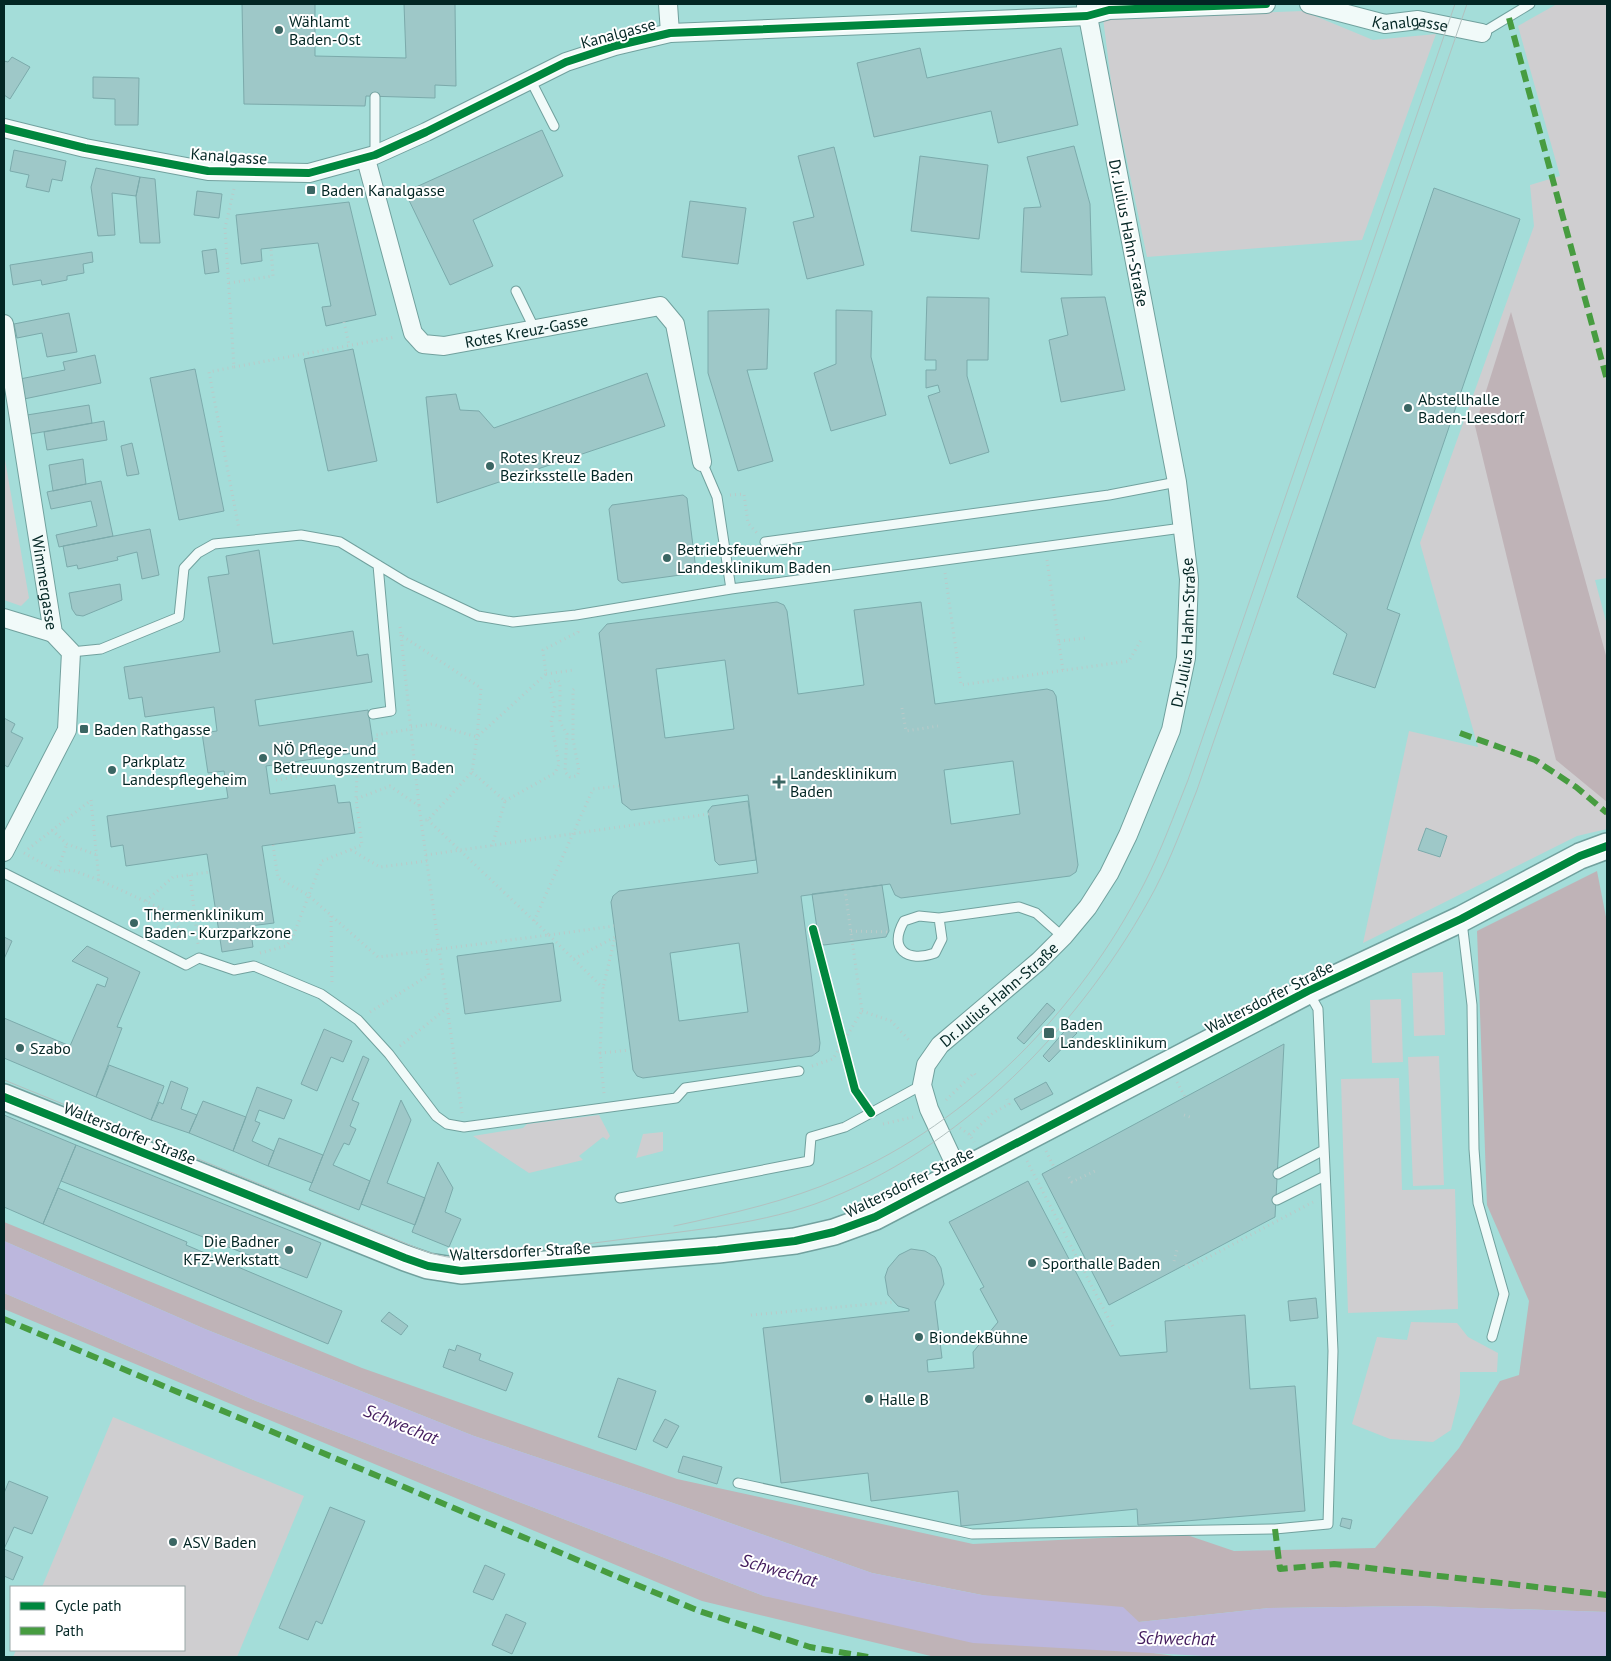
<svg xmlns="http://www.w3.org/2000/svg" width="1611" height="1661" viewBox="0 0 1611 1661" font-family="'PT Sans',sans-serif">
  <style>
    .green { fill: #cfced0 }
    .forest { fill: #bfb3b7 }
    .water { fill: #bcb7dd }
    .building { fill: #9ec8c8; stroke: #7baaab; fill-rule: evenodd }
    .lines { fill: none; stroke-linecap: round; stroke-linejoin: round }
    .lane-casing { stroke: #71a19e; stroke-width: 11 }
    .street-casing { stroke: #71a19e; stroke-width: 20 }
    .secondary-casing { stroke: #71a19e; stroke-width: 28 }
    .path { stroke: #b9cac9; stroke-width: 3; stroke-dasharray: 1 4; stroke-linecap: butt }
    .lane { stroke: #f1faf9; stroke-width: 9 }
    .street { stroke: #f1faf9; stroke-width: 18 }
    .secondary { stroke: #f1faf9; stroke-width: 25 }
    .tram { stroke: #b2c1c0; stroke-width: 1 }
    .quiet { stroke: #479c40; stroke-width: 6; stroke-dasharray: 12 6; stroke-linecap: butt }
    .cycleway-casing { stroke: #fff; stroke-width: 11 }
    .cycleway { stroke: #00873e; stroke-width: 8 }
    .poi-dot { fill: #3b6663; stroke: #fff; stroke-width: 2 }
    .labels { text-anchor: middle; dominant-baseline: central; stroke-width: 4; stroke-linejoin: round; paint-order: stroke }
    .poi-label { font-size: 16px; fill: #032624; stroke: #fff; text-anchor: start }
    .street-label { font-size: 16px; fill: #032624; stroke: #fff }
    .water-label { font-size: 18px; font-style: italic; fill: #441d5e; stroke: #fff }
  </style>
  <rect width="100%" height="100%" fill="#a4ddd9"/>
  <path class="green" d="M1557,4H1607V578L1595,580L1607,625V829L1577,836L1363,943L1409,731L1478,747L1420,543L1534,226L1530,185L1560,176L1518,26Z
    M1303,11L1373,40L1436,34L1362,240L1147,257L1112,89L1103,18Z
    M4,454L29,598L21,606L4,600Z
    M1443,972L1445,1035L1414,1036L1412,973Z
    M1401,999L1403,1062L1372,1063L1370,1000Z
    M1439,1056L1444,1185L1413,1186L1408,1057Z
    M1399,1078L1402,1190L1455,1189L1458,1309L1348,1313L1341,1079Z
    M599,1115L610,1136L607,1140L603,1137L579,1156L583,1160L529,1173L473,1136L523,1128L527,1124Z
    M663,1132V1151L636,1158L643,1134Z
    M1411,1322L1457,1323L1468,1337L1498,1353L1497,1372H1460V1394L1451,1430L1433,1442L1390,1439L1352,1424L1377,1337L1407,1340Z
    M113,1417L304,1496L237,1657H13L16,1650H184V1587H42Z"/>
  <path class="forest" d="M1511,312L1607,659V802L1556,760L1475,426Z
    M1597,871L1607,922V1612L1419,1606L1269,1608L1139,1622L982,1595L872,1573L679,1505L474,1436L205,1329L4,1241V1222L362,1368L677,1479L973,1544L1184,1534L1234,1551L1375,1548L1459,1448L1500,1381L1519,1375L1529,1301L1487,1205L1477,931Z
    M4,1293L256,1401L764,1596L1174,1656L1221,1657H935L702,1601L4,1309Z"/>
  <path class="water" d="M4,1241L205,1329L474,1436L679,1505L872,1573L982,1595L1123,1607L1139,1622L1269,1608L1419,1606L1607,1612V1657H1221L973,1643L764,1596L256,1401L4,1293Z"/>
  <path class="building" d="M242,4H315V56L406,58L404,4H455L456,86L435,85V98L366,96L365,106L244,104Z
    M920,48L927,78L1061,48L1078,125L998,143L991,111L874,137L857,63Z
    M12,57L30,67L10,99L4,95V61L8,62Z
    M93,77L139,78L138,125H115V99L93,98Z
    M542,130L563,176L473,220L493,266L450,285L405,192Z
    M1074,146L1090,204L1092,275L1021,272L1024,208L1041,207L1027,157Z
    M834,147L864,265L807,279L793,222L814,217L798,156Z
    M14,150L66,161L62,181L52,179L49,192L26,187L29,175L10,171Z
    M920,156L988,165L979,239L911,231Z
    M96,168L140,177L136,196L112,193L115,235L98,236L91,187Z
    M140,177L155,179L160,243H140L136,196Z
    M1434,188L1520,219L1387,609L1400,614L1375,688L1333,674L1347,634L1297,597Z
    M197,191L222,194L219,218L194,215Z
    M690,201L746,208L738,264L682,257Z
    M349,202L376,315L326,326L322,307L331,306L318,243L261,249L262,261L241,264L236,215Z
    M216,249L219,272L205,274L202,251Z
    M92,252L93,262L83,264L84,273L67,276V280L42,285L41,280L13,285L10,265Z
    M927,297L989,298L988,360H967V376L989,452L950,464L928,396L940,392L938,385L926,388V370H936V360H925Z
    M1105,297L1125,390L1061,402L1049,340L1068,335L1061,298Z
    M769,309L767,369L747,370L773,461L738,471L708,373V311Z
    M836,310L872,311L871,357L886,415L831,431L814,373L836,364Z
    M69,313L77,352L47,357L42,333L17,338L14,324Z
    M353,349L377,461L328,471L304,359Z
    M95,355L101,383L24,399L20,379L65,370L63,362Z
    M195,369L224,511L179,520L150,378Z
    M647,373L665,426L437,503L426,397L456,394L460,410L479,411L494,428Z
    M89,405L92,423L31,434L27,415Z
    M104,421L107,440L47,450L44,432Z
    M132,443L139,474L127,476L121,446Z
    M83,459L86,484L53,491L49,465Z
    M101,481L113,536L59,547L56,535L97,526L91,501L51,509L47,492Z
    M683,495L687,498L696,570L695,573L622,583L618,580L609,509L612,505Z
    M150,529L159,575L142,579L137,552L117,557L118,560L78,569L77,565L67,567L63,546Z
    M259,550L273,644L353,631L357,656L368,654L372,682L255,700L259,726L368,710L374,750L266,766L270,794L335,785L338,803L350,802L355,833L262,846L274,923L250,926L253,947L222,952L207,854L126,866L123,845L111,847L107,816L228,798L224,771L208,773L202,733L217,731L214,707L145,717L142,697L129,699L124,667L220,652L208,577L229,574L226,556Z
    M120,584L122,600L83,616L76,615L72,609L69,593Z
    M777,602L784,605L787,611L798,694L864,685L854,610L921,602L935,704L1047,689L1053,691L1056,696L1078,865L1076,872L1070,876L901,898L895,895L890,884L801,896L820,1043L819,1051L812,1056L643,1078L637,1076L633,1070L611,902L613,896L619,891L758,873L748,795L631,810L622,803L599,633L607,624ZM725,660L734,729L665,738L656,669ZM1013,761L1020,814L951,824L944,770ZM739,943L748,1012L679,1021L670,953Z
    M4,718L15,724L11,732L23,738L8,767L4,765Z
    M748,801L756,860L719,865L715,861L708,811L712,806Z
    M1426,828L1447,836L1440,857L1418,850Z
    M882,885L889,931L886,937L824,945L819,942L812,894Z
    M4,937L12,941L4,959Z
    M553,943L561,1001L465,1014L457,956Z
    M87,946L140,972L117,1027L122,1028L96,1097L4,1058V1018L70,1046L97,984L105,987L108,978L72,961Z
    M1047,1003L1055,1010L1024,1044L1017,1038Z
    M1069,1026L1077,1033L1049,1062L1043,1056Z
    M324,1029L352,1041L343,1062L331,1057L317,1091L301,1084Z
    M1284,1044L1275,1217L1109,1305L1042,1174Z
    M363,1056L369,1059L352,1100L359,1103L350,1126L356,1129L349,1145L344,1143L333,1165L370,1181L359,1210L309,1190Z
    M109,1065L164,1086L151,1120L96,1097Z
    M171,1081L188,1088L181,1109L197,1115L189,1133L151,1120L159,1102L163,1104Z
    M1046,1082L1053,1094L1021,1110L1014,1099Z
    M257,1087L292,1100L284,1119L259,1110L255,1121L260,1123L252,1141L274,1151L268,1166L233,1151Z
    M401,1100L411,1120L387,1183L425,1198L415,1225L361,1204Z
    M203,1101L246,1117L233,1151L189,1133Z
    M4,1115L76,1145L43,1224L4,1207Z
    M279,1138L323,1155L312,1183L268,1166Z
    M76,1145L321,1243L307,1278L61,1181Z
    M438,1162L453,1188L445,1212L461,1219L449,1247L412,1232Z
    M1028,1181L1120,1356L1167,1352L1165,1321L1245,1315L1250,1389L1295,1386L1305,1511L1138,1525L1137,1509L961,1526L958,1491L871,1501L868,1473L781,1483L763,1328L909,1311V1309L898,1306L888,1295L885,1277L888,1268L899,1255L911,1249L925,1251L935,1257L941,1268L944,1284L935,1302L942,1358L927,1360L928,1372L974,1368L973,1352L998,1322L980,1289L984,1287L949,1222Z
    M58,1188L187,1242L186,1245L342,1311L328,1344L43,1224Z
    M1316,1298L1318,1318L1290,1321L1288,1301Z
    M389,1312L408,1326L401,1335L381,1321Z
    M457,1345L481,1354L479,1360L513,1373L506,1391L443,1367L449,1349L455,1351Z
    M618,1378L656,1391L636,1450L598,1437Z
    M665,1419L679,1426L667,1448L653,1441Z
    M683,1456L722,1467L717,1484L678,1472Z
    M9,1481L48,1497L32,1534L14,1527L4,1549L23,1557L13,1580L4,1576V1493Z
    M330,1507L365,1521L322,1624L316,1621L308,1640L279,1628Z
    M1342,1518L1352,1520L1350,1529L1340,1526Z
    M485,1565L505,1574L493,1600L473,1592Z
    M506,1614L526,1623L512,1654L492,1645Z"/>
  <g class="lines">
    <defs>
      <path id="lane" d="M1482,33L1530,4
        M530,79L554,126
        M375,155V97
        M516,291L535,330
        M765,542L1109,495L1177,482
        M731,589L1182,528
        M71,652L101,649L179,617L184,568L198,553L214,544L301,535L340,542L406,582L478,616L513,622L576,615L731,589L717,497L702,462
        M373,714L391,711L378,565
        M4,873L186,965L199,958L234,970L254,966L321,994L358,1020L389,1054L436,1116L447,1124L464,1127L676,1098L685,1088L799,1071
        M939,918L942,939L935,953C907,963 888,949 904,921L919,916L939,918L1019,907L1036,913L1063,937
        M1462,922L1472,1005L1474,1149L1478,1203L1504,1294L1492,1337
        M1278,1174L1324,1150
        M620,1198L809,1161L811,1137L845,1127L922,1085
        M1277,1200L1325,1176
        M738,1483L972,1534L1275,1529L1328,1524L1333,1351L1318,1009L1309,993"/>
      <g id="street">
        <path d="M668,4L670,33"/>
        <path id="s1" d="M1309,4L1385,24L1418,20L1482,33"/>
        <path d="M4,128L85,148L208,171L309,173L375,155L426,132L566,62L615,46L670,33L1041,18L1087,16L1109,10L1266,4"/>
        <path id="s2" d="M366,159L413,333L423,344L444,346L660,306L675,324L702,462"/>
        <path id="s3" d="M4,324L53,633L71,652L67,730L4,852"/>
        <path d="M4,618L53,633"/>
        <path id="s4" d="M959,1173L929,1109L922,1085L926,1065L940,1045L1039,961L1063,937L1088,907L1109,874L1128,835L1171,730L1186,658L1189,579L1177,482L1086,6"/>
      </g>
      <path id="secondary" d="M4,1097L405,1258L428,1266L461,1271L718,1250L795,1241L834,1232L875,1217L1308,991L1461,919L1580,856L1607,846"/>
    </defs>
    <use href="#lane" class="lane-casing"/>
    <use href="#street" class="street-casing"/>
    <use href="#secondary" class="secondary-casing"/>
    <path class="path" d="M234,189L225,228L234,367L209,372L239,529
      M229,283L273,276L271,248
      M344,322L349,345
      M234,367L395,337
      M730,495L744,494L748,523L757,533
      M1047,560L1063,671
      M945,573L961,685L1129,661L1141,640
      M400,627L401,635L481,688L477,737L546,674L543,650L578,632V628
      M401,635L419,806
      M1059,641L1086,638
      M546,674L574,670
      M902,708L906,731L938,726
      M411,727L432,724L477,737L472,772L428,820H422
      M472,772L505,801L492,846
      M357,773L379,757L376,735L411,729
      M276,780L324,772L357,773L356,799
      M91,800L99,880L173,914C177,929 181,932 197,934L198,944
      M505,801L555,773L559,764L551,722L555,706L549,684L558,680L560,683V722L567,734L565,772L570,777L577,776L579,771L573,739V690L576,687
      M52,830L67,844L97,855
      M273,845L278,878L308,895L378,957L549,935L428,820
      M28,849L90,801
      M351,850L380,867L427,861
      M24,853L58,872L72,870L99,880
      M426,855L709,814
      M57,871L67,844
      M190,875L197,934
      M146,901L173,877L210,872
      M173,914L194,915
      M331,916L332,985
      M534,921L593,789L619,786
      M851,931L887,932
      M549,935L603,988L600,1053L604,1094
      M549,935L614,926
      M260,953L286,946L292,939L322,861L362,845L356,799L390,786L419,806L462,1113
      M574,959L615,937L603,988
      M862,1011L891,1021L909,1040
      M370,1012L429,975L426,951
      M400,1046L447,1008
      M600,1053L630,1050
      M812,1066L833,1059L862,1011L845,890
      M1177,1082L1185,1097
      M946,1100L974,1073L976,1076
      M1184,1115L1193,1118
      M883,1124L913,1117
      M960,1128L970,1135L974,1142
      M970,1135L993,1113L1009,1104L1007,1099
      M1046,1151L1054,1167
      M1027,1161L1114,1329
      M1069,1177L1072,1182L1097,1170
      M1174,1261L1177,1250
      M1186,1264L1188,1268L1313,1202
      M751,1315L894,1302"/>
    <use href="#lane" class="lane"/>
    <use href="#street" class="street"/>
    <use href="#secondary" class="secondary"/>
    <path class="tram" d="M4,1080L422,1250C433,1254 444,1257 455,1258C478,1259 501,1255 524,1252C555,1248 586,1244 617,1240C683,1231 751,1226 815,1204C960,1152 1084,1023 1155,889C1171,858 1184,823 1197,790L1467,4
      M674,1226C730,1214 789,1201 841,1178C972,1121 1079,1010 1144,884C1161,851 1174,815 1188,780L1455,4"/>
    <path class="quiet" d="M1509,18L1607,380
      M1460,733L1535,760L1576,787L1607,813
      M4,1319L699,1611L810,1647L868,1657
      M1275,1529L1280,1569L1334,1564L1607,1595"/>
    <defs>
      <path id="cycleway" d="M4,128L85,148L208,171L309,173L375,155L426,132L566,62L615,46L670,33L1041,18L1087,16L1109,10L1266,4
        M813,929L855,1090L871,1113
        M4,1097L405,1258L428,1266L461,1271L718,1250L795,1241L834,1232L875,1217L1308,991L1461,919L1580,856L1607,846"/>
    </defs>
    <use href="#cycleway" class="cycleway-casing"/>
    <use href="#cycleway" class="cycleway"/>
  </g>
  <g class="poi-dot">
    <circle cx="279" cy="30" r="5"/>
    <rect x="306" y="185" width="10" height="10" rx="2.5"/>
    <circle cx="1408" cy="408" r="5"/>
    <circle cx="490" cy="466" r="5"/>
    <circle cx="667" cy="558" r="5"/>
    <rect x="79" y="724" width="10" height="10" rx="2.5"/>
    <circle cx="263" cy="758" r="5"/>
    <circle cx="112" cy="770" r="5"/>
    <path d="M776.5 774.5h5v5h5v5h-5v5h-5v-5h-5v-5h5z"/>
    <circle cx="134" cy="923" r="5"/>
    <rect x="1043" y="1027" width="12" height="12" rx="2.5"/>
    <circle cx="20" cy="1048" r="5"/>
    <circle cx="289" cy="1250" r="5"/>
    <circle cx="1032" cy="1263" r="5"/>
    <circle cx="919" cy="1337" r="5"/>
    <circle cx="869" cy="1399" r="5"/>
    <circle cx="173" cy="1542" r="5"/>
  </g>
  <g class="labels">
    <g class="poi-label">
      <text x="289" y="21">Wählamt<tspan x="289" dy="18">Baden-Ost</tspan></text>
      <text x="321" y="190">Baden Kanalgasse</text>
      <text x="1418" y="399">Abstellhalle<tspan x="1418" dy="18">Baden-Leesdorf</tspan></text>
      <text x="500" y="457">Rotes Kreuz<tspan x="500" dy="18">Bezirksstelle Baden</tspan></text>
      <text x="677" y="549">Betriebsfeuerwehr<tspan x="677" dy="18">Landesklinikum Baden</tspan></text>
      <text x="94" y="729">Baden Rathgasse</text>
      <text x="273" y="749">NÖ Pflege- und<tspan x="273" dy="18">Betreuungszentrum Baden</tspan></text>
      <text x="122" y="761">Parkplatz<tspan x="122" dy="18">Landespflegeheim</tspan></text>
      <text x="790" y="773">Landesklinikum<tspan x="790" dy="18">Baden</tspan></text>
      <text x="144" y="914">Thermenklinikum<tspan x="144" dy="18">Baden - Kurzparkzone</tspan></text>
      <text x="1060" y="1024">Baden<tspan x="1060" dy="18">Landesklinikum</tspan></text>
      <text x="30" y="1048">Szabo</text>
      <text x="279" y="1241" text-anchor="end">Die Badner<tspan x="279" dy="18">KFZ-Werkstatt</tspan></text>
      <text x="1042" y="1263">Sporthalle Baden</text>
      <text x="929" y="1337">BiondekBühne</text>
      <text x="879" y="1399">Halle B</text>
      <text x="183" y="1542">ASV Baden</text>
    </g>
    <g class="street-label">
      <text stroke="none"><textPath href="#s1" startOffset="104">Kanalgasse</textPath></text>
      <text transform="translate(618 33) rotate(-15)">Kanalgasse</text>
      <text transform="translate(229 156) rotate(4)">Kanalgasse</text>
      <text transform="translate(1129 233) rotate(79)">Dr. Julius Hahn-Straße</text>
      <text stroke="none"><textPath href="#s2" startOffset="300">Rotes Kreuz-Gasse</textPath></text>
      <text stroke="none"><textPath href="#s3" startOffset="262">Wimmergasse</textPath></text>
      <text stroke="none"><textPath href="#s4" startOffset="638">Dr. Julius Hahn-Straße</textPath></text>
      <text stroke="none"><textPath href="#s4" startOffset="218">Dr. Julius Hahn-Straße</textPath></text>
      <text transform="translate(1269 997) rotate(-27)">Waltersdorfer Straße</text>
      <text transform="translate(130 1133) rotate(22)">Waltersdorfer Straße</text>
      <text transform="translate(909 1182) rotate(-26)">Waltersdorfer Straße</text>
      <text transform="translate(520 1251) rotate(-3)">Waltersdorfer Straße</text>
    </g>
    <g class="water-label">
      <text transform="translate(401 1424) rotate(22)">Schwechat</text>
      <text transform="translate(779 1570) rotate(16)">Schwechat</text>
      <text transform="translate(1176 1638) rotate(1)">Schwechat</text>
    </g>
  </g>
  <rect width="1611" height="1661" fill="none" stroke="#032624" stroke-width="10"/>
  <rect x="10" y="1586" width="175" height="65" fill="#ffffff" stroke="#9aa8a7"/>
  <rect x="20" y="1602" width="25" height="8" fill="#00873e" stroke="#9aa8a7"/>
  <text x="55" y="1611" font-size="15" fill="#032624">Cycle path</text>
  <rect x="20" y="1627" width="25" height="8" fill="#479c40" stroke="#9aa8a7"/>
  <text x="55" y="1636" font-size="15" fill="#032624">Path</text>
</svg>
